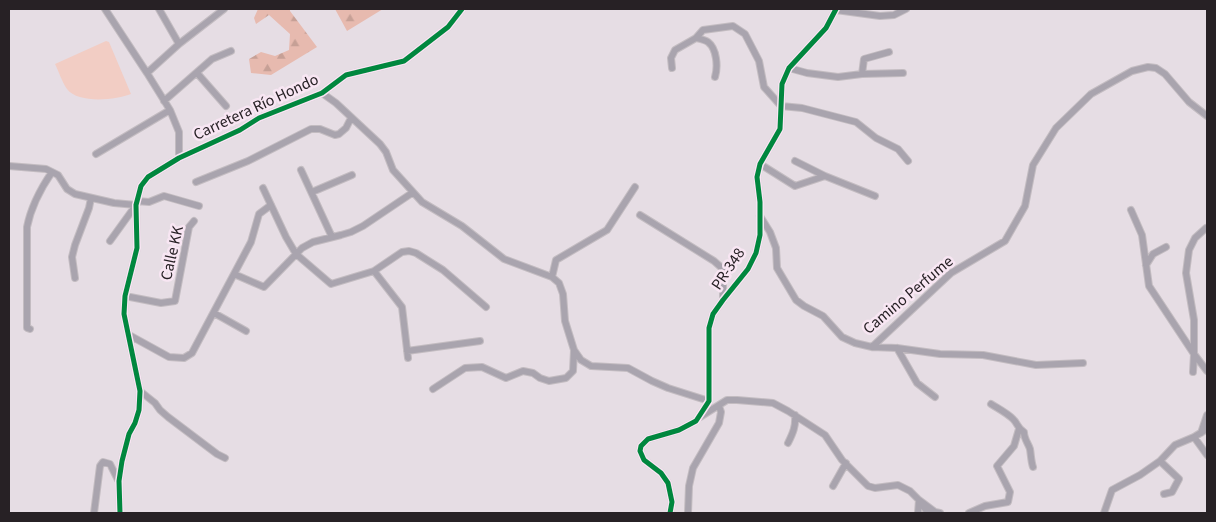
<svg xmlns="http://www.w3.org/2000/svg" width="1216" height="522" viewBox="0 0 1216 522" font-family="'Source Sans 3',sans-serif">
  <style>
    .forest { fill: url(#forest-firs) }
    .pitch { fill: #f2cdc4 }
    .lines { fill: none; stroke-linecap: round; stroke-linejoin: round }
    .minor-casing { stroke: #c3bcc1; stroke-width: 8 }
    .minor { stroke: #a9a4ae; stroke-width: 6 }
    .cycleway-casing { stroke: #f8e6f3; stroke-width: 8 }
    .cycleway { stroke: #00873e; stroke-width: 5 }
    .labels { text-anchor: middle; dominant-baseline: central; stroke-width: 5; stroke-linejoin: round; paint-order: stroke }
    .street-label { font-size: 16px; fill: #272125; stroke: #f8e6f3 }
  </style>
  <defs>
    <pattern id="forest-firs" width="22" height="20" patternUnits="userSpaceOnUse" patternTransform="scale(1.25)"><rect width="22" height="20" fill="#e7baaf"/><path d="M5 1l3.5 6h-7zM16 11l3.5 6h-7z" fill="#c6a096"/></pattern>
  </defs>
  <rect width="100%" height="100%" fill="#e6dde4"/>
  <path class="forest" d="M258,9H290V11L317,47L271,75L251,73L249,59L261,52L275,56L289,50L290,34L269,15L256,24L254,18Z
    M335,9H383L347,31Z"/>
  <path class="pitch" d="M106,41L109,42L131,94C116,100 78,104 67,89C62,82 59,72 55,64Z"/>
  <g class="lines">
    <defs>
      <path id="minor" d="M105,9L147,73L170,110L179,132V158
        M159,9L179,44
        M836,10L880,16L894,15L906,9
        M696,38C700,39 705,40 708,42C717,49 718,67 715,77
        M672,68L671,58L675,50L696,38L703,30L733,26L745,34L759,61L764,87L781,106L802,108L856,122L876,138L898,149L908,161
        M789,68L807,73L838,77L862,74L903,73
        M147,73L179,44L224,9
        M197,73L226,106
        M862,74L864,59L889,52
        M322,93L336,103L380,144L386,152L393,170L422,202L462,226L504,259L552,277L559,283L563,294L565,321L574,350L581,360L591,366L628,368L652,381L668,388L709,401
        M164,101L212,59L231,51
        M96,154L170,110
        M795,161L825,176
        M760,164L795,186L825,176L875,196
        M9,166L46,169L58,175L67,189L75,194L114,203L136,205
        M301,170L332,237
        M196,182L248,161L311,129H320L335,135L339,134L346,128L351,118
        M263,188L286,237L296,254L331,284L374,271L402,252L409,251L416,253L443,270L486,307
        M312,192L352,175
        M137,201L149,202L164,196L199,206
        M1131,210L1142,235L1149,286L1194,354L1193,372
        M640,215L714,261L723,269V300
        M760,216L770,232L776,248L777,268L796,300L804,306L823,316L842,337L855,343L872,347L897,348L940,354L983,355L1036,365L1083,363
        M1206,228L1195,238L1189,250L1186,273L1194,320V354L1207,371
        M110,241L136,205
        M1146,265L1153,254L1166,247
        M374,271L402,307L408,358
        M234,274L264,287L302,248L313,242L341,235L351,232L363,226L412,193
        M552,277L556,260L607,230L635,187
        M75,278L72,257L75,245L89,208L91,198
        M125,296L161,303L175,301L189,227L194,221
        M214,313L246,331
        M30,329L27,328V227C31,207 41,188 52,172
        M129,335L169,357L184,358L192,353L251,242L259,214L271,205
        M872,347L951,273L1005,241L1025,206L1033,165L1056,128L1091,94L1132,71L1148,67L1156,68L1165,74L1189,102L1207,116
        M897,348L917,383L935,397
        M407,351L480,341
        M433,389L465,368L482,367L506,378L523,371L533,373L540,378L549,381L566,378L573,371L574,350
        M140,391L155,403L160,410L168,417L217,454L225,458
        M991,404C999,409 1007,413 1013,419C1018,424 1018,429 1024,432C1024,439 1028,443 1030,449C1031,455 1031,461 1033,467
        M700,417L727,400H737L773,403L788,411L825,435L842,460L868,486L875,488L898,485L910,491L919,500L928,513
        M1201,433L1207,415
        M1194,437L1207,455
        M788,443C793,433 796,426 795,415
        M1160,461L1179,479L1172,492L1164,494
        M833,486L846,463
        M94,513L100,466L103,462L110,464L118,480
        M120,513L119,481L122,461L129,434L135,423L139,410L140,391L124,314L125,296L137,248L136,205L141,186L148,177L179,158L240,130L259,118L322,93L346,75L404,61L448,27L462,9
        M670,513L672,502L668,483L661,473L644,460L640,451L641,446L648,439L679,430L696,421L709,401V328L713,314L723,300L748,269L756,253L760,235V202L757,177L760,164L780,129L782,84L789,68L826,28L836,9
        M688,513L689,486L693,468L719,423L721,412L719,406
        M918,513L919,500L935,512L940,513
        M969,513L985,506L1008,502L1010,492L997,466L1014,446L1019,429
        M1104,513L1112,490L1140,475L1160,461L1175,445L1194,437L1207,429"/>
    </defs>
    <use href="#minor" class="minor-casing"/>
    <use href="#minor" class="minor"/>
    <defs>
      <path id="cycleway" d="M120,513L119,481L122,461L129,434L135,423L139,410L140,391L124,314L125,296L137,248L136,205L141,186L148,177L179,158L240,130L259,118L322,93L346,75L404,61L448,27L462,9
        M670,513L672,502L668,483L661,473L644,460L640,451L641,446L648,439L679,430L696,421L709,401V328L713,314L723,300L748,269L756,253L760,235V202L757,177L760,164L780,129L782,84L789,68L826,28L836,9"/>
    </defs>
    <use href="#cycleway" class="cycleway-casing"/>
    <use href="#cycleway" class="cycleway"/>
  </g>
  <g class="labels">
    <g class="street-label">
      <text transform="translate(256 107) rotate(-25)">Carretera Río Hondo</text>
      <text transform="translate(172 253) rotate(-77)">Calle KK</text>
      <text transform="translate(728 269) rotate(-56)">PR-348</text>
      <text transform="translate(908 295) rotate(-40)">Camino Perfume</text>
    </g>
  </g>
  <rect width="1216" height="522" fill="none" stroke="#272125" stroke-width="20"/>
</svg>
